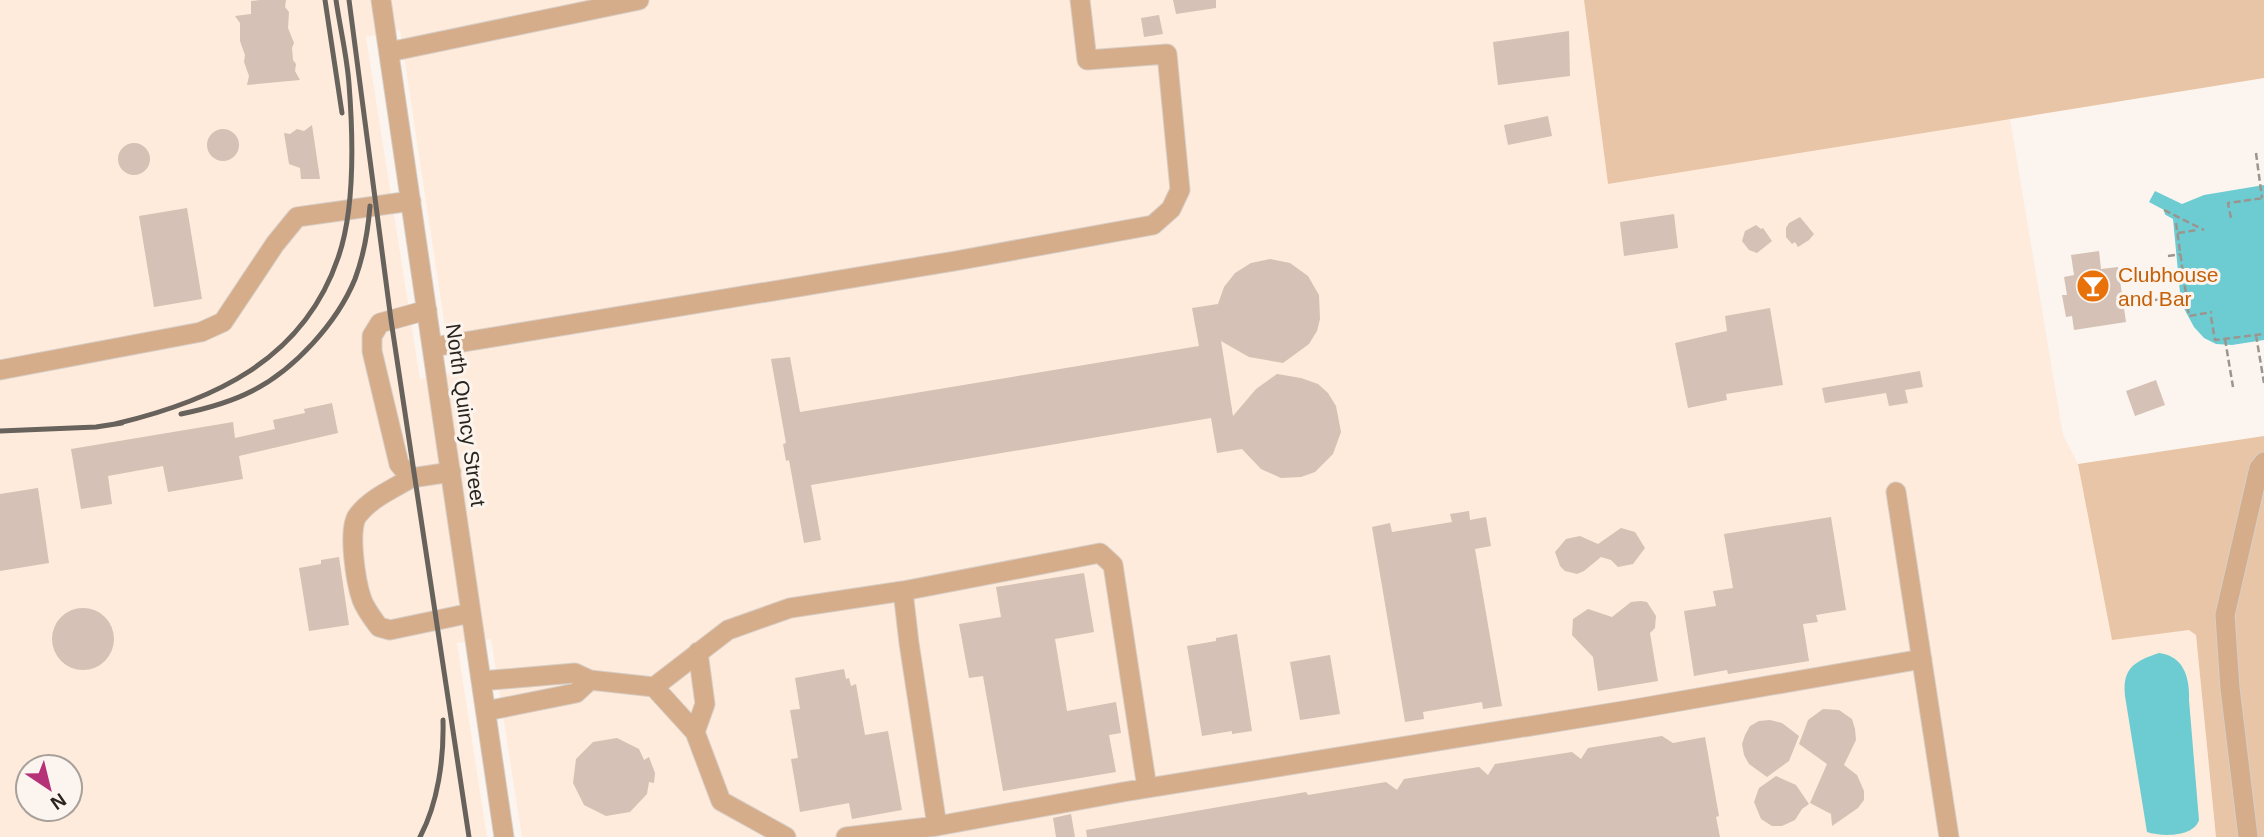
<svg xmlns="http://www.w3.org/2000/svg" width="2264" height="837" viewBox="0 0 2264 837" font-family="Helvetica,sans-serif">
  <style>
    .built { fill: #ffebdb; fill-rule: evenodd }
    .green { fill: #e8c5a6 }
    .water { fill: #6dccd2 }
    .pier { fill: #fcf5ef }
    .building { fill: #d5c1b5 }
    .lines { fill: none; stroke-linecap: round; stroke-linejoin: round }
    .minor-casing { stroke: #d6cfc9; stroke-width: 21 }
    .path { stroke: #9b958f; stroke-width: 2.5; stroke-dasharray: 7 3.5; stroke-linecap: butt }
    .minor { stroke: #d6ad8a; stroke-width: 19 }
    .rail { stroke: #68625c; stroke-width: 5 }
    .labels { text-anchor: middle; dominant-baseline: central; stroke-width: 6; stroke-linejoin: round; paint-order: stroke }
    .food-label { font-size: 21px; fill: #c56008; stroke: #fcf5ef; text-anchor: start }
    .street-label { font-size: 21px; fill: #2a241e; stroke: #fcf5ef }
  </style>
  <rect width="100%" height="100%" fill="#fcf5ef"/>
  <path class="built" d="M0,0H1584L1608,184L2010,119L2063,435L2078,464L2112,639L2190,630L2196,635L2216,837H522L491,639L457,643L487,837H0ZM400,30L452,373L420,379L366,37ZM28,767H70V809H28Z"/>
  <path class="green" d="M1584,0H2264V78L1608,184Z
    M2264,436V837H2216L2196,635L2189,630L2112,640L2078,464Z"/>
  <path class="water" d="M2264,185V345L2215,351L2176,308L2169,233L2164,210L2149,202L2155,191L2182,204L2204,195Z
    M2159,653C2184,656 2190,678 2189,700L2199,820C2194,837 2162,837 2147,832L2125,696C2122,668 2135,661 2159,653Z"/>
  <path class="pier" d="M2164,214L2173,219L2181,303L2194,327L2204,338L2216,344L2232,345L2264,340V348L2213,353L2200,346L2189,335L2172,303Z"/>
  <path class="building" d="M260,0H286L285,7L289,12L288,28L294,43L292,48L293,60L296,64L295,71L300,80L247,85L249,76L244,62L245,55L240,41V23L235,16L251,14V1Z
    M1173,0H1216V8L1176,14Z
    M1159,15L1163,34L1144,37L1141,18Z
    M1569,31L1570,76L1498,85L1493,42Z
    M1548,116L1552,136L1508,145L1504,125Z
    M312,125L320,179H301L300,168L289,164L284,133L290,134L297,129L304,131Z
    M207 145a16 16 0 1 1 32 0a16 16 0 1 1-32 0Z
    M118 159a16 16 0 1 1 32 0a16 16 0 1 1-32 0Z
    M187,208L202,299L154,307L139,216Z
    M1674,214L1678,248L1624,256L1620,222Z
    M1800,217L1814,234L1809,240L1798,247L1795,242L1792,244L1786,237V228L1789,223Z
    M1756,225L1761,229L1763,228L1772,241L1757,253L1749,250L1742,241L1745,231Z
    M2099,251L2101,269L2118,267L2126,322L2074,330L2072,316L2066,317L2062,295H2067L2064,277L2074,275L2071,255Z
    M1270,259L1290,263L1308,276L1319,295L1320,319L1317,331L1309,344L1283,363L1249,357L1221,341L1233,416L1256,389L1277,374L1301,378L1318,384L1328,393L1336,406L1341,432L1333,454L1315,472L1301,477L1281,478L1261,469L1242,449L1217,453L1211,418L811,485L821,540L804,543L789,460L786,461L783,444L786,443L771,359L790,357L800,412L1199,346L1192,308L1218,304L1224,287L1235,273L1251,263Z
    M1770,308L1783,385L1726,394L1727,400L1688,408L1675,343L1727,331L1725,316Z
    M1920,371L1923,387L1905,390L1908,403L1889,406L1886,393L1825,403L1822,388Z
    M2156,380L2165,405L2135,416L2126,391Z
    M332,403L338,433L239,456L243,479L168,492L163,466L108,476L112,504L81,509L71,449L233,422L235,438L275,429L273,420L305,413L304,409Z
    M38,488L49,563L0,571V494Z
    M1469,511L1470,520L1486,517L1491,546L1475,549L1502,706L1483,709L1482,702L1423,712L1424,719L1405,722L1372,527L1390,523L1392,532L1452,522L1450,514Z
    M1831,517L1846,610L1816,615L1818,622L1803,624L1809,661L1728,674L1727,670L1694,676L1684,611L1716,606L1713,591L1733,588L1724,534Z
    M1621,528L1635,532L1645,548L1633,564L1618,567L1611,560L1601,557L1584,571L1577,574L1565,571L1560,566L1555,552L1566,539L1580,536L1598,544Z
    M339,557L349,625L309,631L299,568L321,564V560Z
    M1084,573L1094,632L1055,639L1067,711L1116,702L1121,733L1109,735L1116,772L1003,791L983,676L969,678L959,624L1001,617L996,587Z
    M1641,601L1647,602L1656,616L1655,628L1650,633L1658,681L1598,691L1593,657L1572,635L1573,619L1588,609L1612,617L1631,602Z
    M52 639a31 31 0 1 1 62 0a31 31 0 1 1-62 0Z
    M1237,634L1252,731L1232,734V731L1202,736L1187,646L1216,641V638Z
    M1330,655L1340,714L1300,720L1290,662Z
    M844,669L846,679L849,678L851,686L856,684L865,735L888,731L902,810L852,819L849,803L800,812L791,759L798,758L790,710L800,709L795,678Z
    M1823,709L1839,710L1852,719L1855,729L1856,740L1844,765L1857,775L1864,791V800L1858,808L1832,826L1831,814L1810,803L1827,764L1799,744L1808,720Z
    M1770,720L1782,723L1799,736L1789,761L1767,777L1749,764L1744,755L1742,744L1745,735L1750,726L1759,721Z
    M1662,736L1673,743L1705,737L1719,816L1716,817L1720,837H1087L1086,830L1306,792L1308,795L1386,782L1397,790L1404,779L1479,767L1488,775L1495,764L1572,752L1581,759L1588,748Z
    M617,738L639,749L644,760L649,757L655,773L654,783L649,782L647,794L630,812L606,816L584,805L573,783L576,759L593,742Z
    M1776,776L1796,785L1809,804L1802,809L1795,820L1782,826H1772L1761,819L1754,802L1759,788Z
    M1071,814L1075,837H1056L1053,818Z"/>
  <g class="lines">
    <defs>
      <path id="minor" d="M381,0L504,837
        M389,52L639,0
        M427,310L380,323L372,336V351L399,464L411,478L451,472
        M433,347L955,261L1153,225L1171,209L1180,190L1167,54L1087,60L1080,0
        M0,370L201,332L223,322L275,244L297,217L411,201
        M411,478C393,489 371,498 358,515C347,528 356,583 362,600C366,610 373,619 379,627L390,630L471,613
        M1896,492L1949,837
        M590,680L654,687L695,732L721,801L786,837
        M481,681L575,673L590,680L576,693L486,711
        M654,687L728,630L790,608L903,591
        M695,732L705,704L698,652
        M937,826L909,643L903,591L1100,553L1113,565L1147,788
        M846,837L937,826L1123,792L1629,710L1922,659
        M2248,837L2230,688L2225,615L2259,468L2264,462"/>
    </defs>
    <use href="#minor" class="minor-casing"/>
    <path class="path" d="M2256,153L2262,198
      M2164,210L2204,230
      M2231,218L2228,203L2264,198
      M2176,223L2189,316L2212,312
      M2178,233L2197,230
      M2168,256L2181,254
      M2169,277L2183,275
      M2155,300L2186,295
      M2211,317L2215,340L2264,334
      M2256,335L2264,383
      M2225,339L2233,387"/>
    <use href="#minor" class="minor"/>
    <path class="rail" d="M325,0L342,113
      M349,0L391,320L469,837
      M181,414C205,409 229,403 252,391C294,370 337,323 355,279C364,255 368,231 370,206
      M115,424C212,401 303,361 338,258C355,210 353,135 349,84C347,56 340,28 336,0
      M0,431L96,427L122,423
      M420,837C438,803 444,759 443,720"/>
  </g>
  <defs>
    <symbol id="bar-disc" viewBox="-11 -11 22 22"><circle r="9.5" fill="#e8710a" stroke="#fcf5ef"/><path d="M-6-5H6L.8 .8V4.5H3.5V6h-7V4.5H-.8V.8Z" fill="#fff"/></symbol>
  </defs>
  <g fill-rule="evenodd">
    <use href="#bar-disc" x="2074" y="267" width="38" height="38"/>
  </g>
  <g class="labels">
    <g class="food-label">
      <text x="2118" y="274">Clubhouse<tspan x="2118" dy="24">and Bar</tspan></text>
    </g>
    <g class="street-label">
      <text transform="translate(466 415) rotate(82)">North Quincy Street</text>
    </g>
  </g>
  <g transform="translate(49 788) rotate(145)"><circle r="33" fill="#fcf5ef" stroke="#a8a19b" stroke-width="2"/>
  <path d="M0-5L12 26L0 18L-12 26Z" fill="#b53178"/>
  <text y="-10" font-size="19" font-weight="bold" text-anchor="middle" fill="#2a241e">N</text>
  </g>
</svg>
